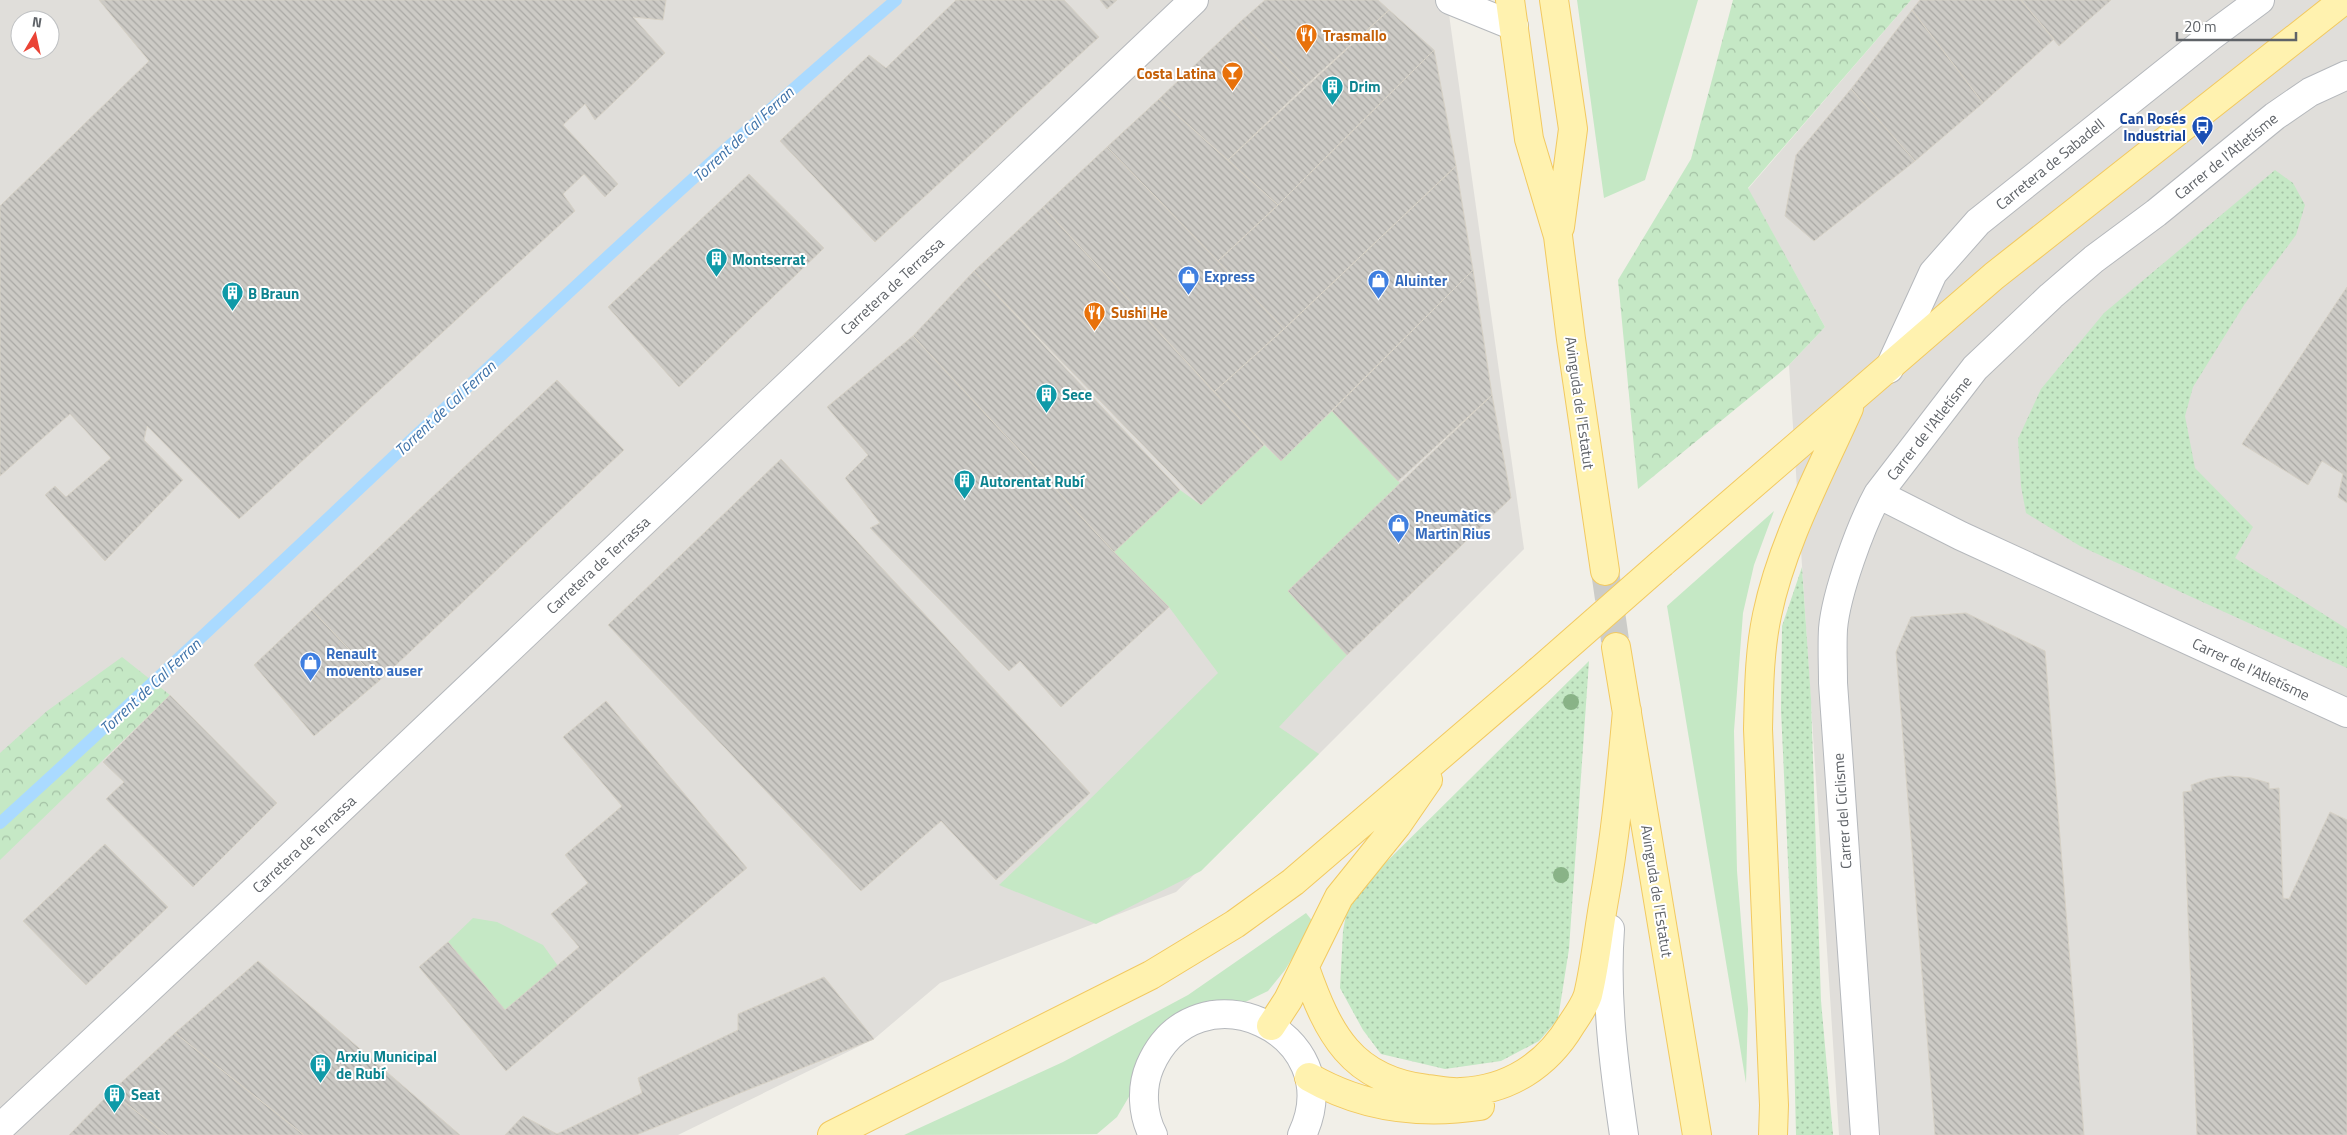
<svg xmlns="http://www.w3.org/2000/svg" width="2347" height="1135" viewBox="0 0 2347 1135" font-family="'Titillium Web',sans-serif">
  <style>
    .industrial { fill: #e0deda; fill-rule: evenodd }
    .green { fill: #c5e8c5 }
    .forest { fill: url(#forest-crowns) }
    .garden { fill: url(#garden-dots) }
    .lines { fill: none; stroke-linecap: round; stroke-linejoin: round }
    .stream { stroke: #aadaff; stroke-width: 12 }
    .building { fill: url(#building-back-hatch); stroke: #d6d1c6 }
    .major-tunnel { stroke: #ccccc8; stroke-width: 28; stroke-dasharray: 28 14; stroke-linecap: butt }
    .minor-casing { stroke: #b5b8bc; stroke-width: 30 }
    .major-casing { stroke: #f2c960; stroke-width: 30 }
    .minor { stroke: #fff; stroke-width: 28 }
    .major { stroke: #fff2af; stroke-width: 28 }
    .major-bridge-casing { stroke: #f2c960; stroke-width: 30; stroke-linecap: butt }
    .major-bridge { stroke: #fff2af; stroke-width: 28 }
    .tree { fill: #89b387 }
    .labels { text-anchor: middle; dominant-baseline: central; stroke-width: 4; stroke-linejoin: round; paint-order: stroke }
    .food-label { font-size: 15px; font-weight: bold; fill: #c56008; stroke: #fff; text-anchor: start }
    .culture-label { font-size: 15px; font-weight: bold; fill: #0d838f; stroke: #fff; text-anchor: start }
    .transit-label { font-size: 15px; font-weight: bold; fill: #164399; stroke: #fff; text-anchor: end }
    .street-label { font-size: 15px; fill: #5f6368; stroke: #fff }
    .shop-label { font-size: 15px; font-weight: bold; fill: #366cbe; stroke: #fff; text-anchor: start }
    .water-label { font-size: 16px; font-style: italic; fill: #4174aa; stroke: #fff }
  </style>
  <defs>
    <pattern id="forest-crowns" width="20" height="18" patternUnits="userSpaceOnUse" patternTransform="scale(1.25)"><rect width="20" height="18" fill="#c5e8c5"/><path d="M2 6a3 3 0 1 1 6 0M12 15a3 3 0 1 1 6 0" fill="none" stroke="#a3c0a4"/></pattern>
    <pattern id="garden-dots" width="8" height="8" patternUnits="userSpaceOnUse" patternTransform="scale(1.25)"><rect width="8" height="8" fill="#c5e8c5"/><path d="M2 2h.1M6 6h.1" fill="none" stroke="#a3c0a4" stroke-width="1.8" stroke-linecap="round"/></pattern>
    <pattern id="building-back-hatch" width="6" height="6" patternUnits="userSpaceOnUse" patternTransform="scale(1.25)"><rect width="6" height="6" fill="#cccac5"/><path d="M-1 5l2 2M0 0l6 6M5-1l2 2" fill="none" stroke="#a9a8a4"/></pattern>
  </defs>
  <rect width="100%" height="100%" fill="#f1efe8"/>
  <path class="industrial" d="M0,0H1447L1524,549L1307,766L1176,892L940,983L874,1039L678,1135H0ZM20,20H50V50H20Z
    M1911,0H2347V1135H1839L1789,365L1825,327L1748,189Z"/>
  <path class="green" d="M1577,0H1698L1645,180L1604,198Z
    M1332,411L1400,483L1288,591L1347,655L1279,727L1319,754L1201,871L1096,924L999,885L1085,804L1218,673L1169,607L1114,552L1180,490L1201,505L1264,445L1281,461Z
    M1774,511L1754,565L1743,613L1734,731L1737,871L1748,1009L1746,1083L1667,606Z
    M1306,913L1314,923L1285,970L1268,991L1241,1004L1211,1002L1172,1018L1150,1041L1130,1095L1117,1117L1097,1134L904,1135L1063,1062L1188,995Z
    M473,918L497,922L543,945L558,966L505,1010L448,942Z"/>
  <path class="forest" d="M1733,0H1911L1748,188L1825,327L1789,365L1638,489L1618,280L1691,159Z
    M122,657L170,695L0,860V753L47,711Z"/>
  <path class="garden" d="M2275,170L2293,183L2305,205L2296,235L2244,305L2193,387L2185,416L2195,468L2253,527L2235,558L2347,629V668L2080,546L2026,513L2021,486L2018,439L2041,389L2104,313Z
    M1802,567L1811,699L1821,1001L1833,1135H1796L1791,927L1781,710L1782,626Z
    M1589,661L1569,949L1558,1019L1539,1041L1501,1061L1445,1069L1381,1054L1363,1030L1340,988L1343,931L1349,899Z"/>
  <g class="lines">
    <path class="stream" d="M0,823C301,551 587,263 896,0"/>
  </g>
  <path class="building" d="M99,0H666L663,20L633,17L665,53L595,120L585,104L563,125L618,184L605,197L584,174L563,194L575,211L239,519L147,426L144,440L183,480L105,561L45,495L55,486L66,497L111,458L70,414L0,476V206L149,61Z
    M956,0H1064L1099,37L875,242L780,141L869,55L886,68Z
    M1100,0H1117L1107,9Z
    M1265,0H1378L1389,10L1305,86L1240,22Z
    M1920,0H2021L2054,39L1983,103L1912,10Z
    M2021,0H2111L2059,46Z
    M1389,10L1434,50L1278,205L1228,160Z
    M1912,10L1983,103L1915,161L1851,89Z
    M1240,22L1305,86L1228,160L1159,99Z
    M1434,50L1456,166L1284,329L1218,261L1278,205Z
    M1851,89L1915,161L1814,241L1785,216L1796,155Z
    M1159,99L1278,205L1218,261L1107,147Z
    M1107,147L1284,329L1214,392L1043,207Z
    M1456,166L1473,270L1281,461L1214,392L1284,329Z
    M749,174L824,248L679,387L608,307Z
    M1043,207L1264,445L1201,505L974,271Z
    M1473,270L1492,395L1398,481L1332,411Z
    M974,271L1180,490L1114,552L913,336Z
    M2347,287V503L2338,497L2343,474L2322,461L2308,485L2242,444Z
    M913,336L1114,552L1169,607L1061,707L1020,661L1009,671L870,528L880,523L845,478L868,455L827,407Z
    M557,380L624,450L379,681L312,610Z
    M1492,395L1511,498L1347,655L1288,591Z
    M781,459L1090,793L996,880L941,821L861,891L608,625Z
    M312,610L379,681L314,736L254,665Z
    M1966,613L2045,651L2084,1135H1935L1896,652L1911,617Z
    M170,695L277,803L193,887L106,799L124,782L103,762Z
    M606,701L747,868L506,1071L419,967L448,942L505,1010L579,947L551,914L588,883L565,855L622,806L563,737Z
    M2229,776L2251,778L2269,783V789L2279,788L2283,898L2289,899L2330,812L2347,820V1135H2197L2183,792L2192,791L2191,785L2208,779Z
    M105,844L168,907L86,985L23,921Z
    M258,961L460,1135H304L175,1033Z
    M824,977L874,1039L636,1135H505L523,1116L557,1134L642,1093L638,1078L738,1030V1014Z
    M175,1033L304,1135H167L111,1092Z
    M111,1092L167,1135H69Z"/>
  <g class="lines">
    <path class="major-tunnel" d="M1605,571L1616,647"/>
    <defs>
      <path id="minor" d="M1450,0L1514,26
        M1889,369L1933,273L1978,222L2210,37L2260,0
        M1878,494L1961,536L2347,713
        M1610,929C1605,998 1614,1067 1624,1135
        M0,1128L270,876L1194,0
        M1153,1135C1142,1114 1141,1087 1150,1066C1196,961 1351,1032 1302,1135
        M1865,1135L1833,683C1833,665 1832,647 1833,629C1836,593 1861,525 1878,494L1975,368L2051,296L2094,259L2156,213L2275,116L2310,92L2347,75"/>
      <path id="major" d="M1510,0L1529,139L1558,236L1571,339L1605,571
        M1554,0L1573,129L1560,227
        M1662,563L1994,276L2344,0
        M1616,647L1697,1135
        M1305,968C1328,1033 1351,1080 1427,1089C1438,1090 1450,1093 1461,1092C1509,1090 1547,1065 1571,1025C1577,1016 1585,1005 1588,995C1595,966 1598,935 1603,906C1615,841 1621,777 1627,711
        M1271,1026L1288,1000L1339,897L1397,825L1428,780
        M1309,1077C1363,1108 1419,1115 1480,1106
        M832,1135L1151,975L1235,924L1293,882L1539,671
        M1773,1135L1774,1105L1758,729C1759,691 1759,653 1767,615C1782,543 1819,475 1849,408"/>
    </defs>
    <use href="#minor" class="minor-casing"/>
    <use href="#major" class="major-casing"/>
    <use href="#minor" class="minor"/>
    <use href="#major" class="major"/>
    <defs>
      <path id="major-bridge" d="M1539,671L1662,563"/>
    </defs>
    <use href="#major-bridge" class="major-bridge-casing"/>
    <use href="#major-bridge" class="major-bridge"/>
  </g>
  <g class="tree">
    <circle cx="1571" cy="702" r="8"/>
    <circle cx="1561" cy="875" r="8"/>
  </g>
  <defs>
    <symbol id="restaurant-pin" viewBox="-11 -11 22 30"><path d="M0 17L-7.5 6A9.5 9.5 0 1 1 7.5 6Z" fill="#e8710a" stroke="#fff"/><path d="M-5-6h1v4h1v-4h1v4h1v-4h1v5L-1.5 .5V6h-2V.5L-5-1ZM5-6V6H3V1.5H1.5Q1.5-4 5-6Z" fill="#fff"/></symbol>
    <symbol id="bar-pin" viewBox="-11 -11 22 30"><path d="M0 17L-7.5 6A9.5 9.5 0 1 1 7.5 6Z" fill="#e8710a" stroke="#fff"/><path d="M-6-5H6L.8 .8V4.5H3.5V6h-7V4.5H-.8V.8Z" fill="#fff"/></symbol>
    <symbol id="building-pin" viewBox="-11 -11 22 30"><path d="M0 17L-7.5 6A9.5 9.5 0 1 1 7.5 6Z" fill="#0f9aa8" stroke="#fff"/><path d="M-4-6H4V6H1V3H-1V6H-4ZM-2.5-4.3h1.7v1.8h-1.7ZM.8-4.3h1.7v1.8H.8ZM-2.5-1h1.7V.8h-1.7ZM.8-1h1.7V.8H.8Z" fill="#fff"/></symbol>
    <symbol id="bus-pin" viewBox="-11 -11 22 30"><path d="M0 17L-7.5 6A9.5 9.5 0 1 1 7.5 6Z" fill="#1a4fb4" stroke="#fff"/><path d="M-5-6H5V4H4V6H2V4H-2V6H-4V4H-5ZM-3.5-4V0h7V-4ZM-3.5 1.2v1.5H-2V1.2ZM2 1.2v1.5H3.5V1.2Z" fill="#fff"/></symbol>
    <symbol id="shop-pin" viewBox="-11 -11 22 30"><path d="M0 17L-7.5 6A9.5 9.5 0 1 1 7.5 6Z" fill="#3f7fe0" stroke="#fff"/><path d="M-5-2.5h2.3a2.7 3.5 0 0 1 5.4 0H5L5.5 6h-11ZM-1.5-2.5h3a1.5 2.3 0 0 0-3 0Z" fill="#fff"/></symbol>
  </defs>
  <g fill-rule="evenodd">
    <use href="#restaurant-pin" x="1294" y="22" width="25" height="34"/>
    <use href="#bar-pin" x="1220" y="60" width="25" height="34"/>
    <use href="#building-pin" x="1320" y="74" width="25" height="34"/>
    <use href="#bus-pin" x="2190" y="114" width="25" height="34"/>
    <use href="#building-pin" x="704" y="246" width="25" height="34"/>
    <use href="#shop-pin" x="1176" y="264" width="25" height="34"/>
    <use href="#shop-pin" x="1366" y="268" width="25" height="34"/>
    <use href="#building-pin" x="220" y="280" width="25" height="34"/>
    <use href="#restaurant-pin" x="1082" y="300" width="25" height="34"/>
    <use href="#building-pin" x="1034" y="382" width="25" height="34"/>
    <use href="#building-pin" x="952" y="468" width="25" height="34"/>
    <use href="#shop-pin" x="1386" y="512" width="25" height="34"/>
    <use href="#shop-pin" x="298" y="650" width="25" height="34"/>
    <use href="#building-pin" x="308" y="1052" width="25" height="34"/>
    <use href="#building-pin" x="102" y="1082" width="25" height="34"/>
  </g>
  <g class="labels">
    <g class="food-label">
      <text x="1323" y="35">Trasmallo</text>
      <text x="1216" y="73" text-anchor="end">Costa Latina</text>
      <text x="1111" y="312">Sushi He</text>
    </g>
    <g class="culture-label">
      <text x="1349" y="86">Drim</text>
      <text x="732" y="259">Montserrat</text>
      <text x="248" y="293">B Braun</text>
      <text x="1062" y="394">Sece</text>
      <text x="980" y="481">Autorentat Rubí</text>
      <text x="336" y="1056">Arxiu Municipal<tspan x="336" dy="17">de Rubí</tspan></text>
      <text x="131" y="1094">Seat</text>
    </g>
    <g class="transit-label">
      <text x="2186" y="118">Can Rosés<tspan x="2186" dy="17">Industrial</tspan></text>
    </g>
    <g class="street-label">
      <text transform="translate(2226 156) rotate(-39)">Carrer de l'Atletísme</text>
      <text transform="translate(2050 164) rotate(-39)">Carretera de Sabadell</text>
      <text transform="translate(892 286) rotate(-43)">Carretera de Terrassa</text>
      <text transform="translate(1580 403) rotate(82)">Avinguda de l'Estatut</text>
      <text transform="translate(1929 428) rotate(-52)">Carrer de l'Atletísme</text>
      <text transform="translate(598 565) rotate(-43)">Carretera de Terrassa</text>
      <text transform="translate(2251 669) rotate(25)">Carrer de l'Atletísme</text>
      <text transform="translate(1842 811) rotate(-94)">Carrer del Ciclisme</text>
      <text transform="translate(304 844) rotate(-43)">Carretera de Terrassa</text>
      <text transform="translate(1657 891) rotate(81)">Avinguda de l'Estatut</text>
    </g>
    <g class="shop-label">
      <text x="1204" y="276">Express</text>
      <text x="1395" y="280">Aluinter</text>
      <text x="1415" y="516">Pneumàtics<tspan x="1415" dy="17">Martin Rius</tspan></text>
      <text x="326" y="653">Renault<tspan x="326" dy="17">movento auser</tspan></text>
    </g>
    <g class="water-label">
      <text transform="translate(743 134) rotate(-43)">Torrent de Cal Ferran</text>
      <text transform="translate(445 408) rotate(-43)">Torrent de Cal Ferran</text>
      <text transform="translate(150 686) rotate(-43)">Torrent de Cal Ferran</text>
    </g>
  </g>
  <g transform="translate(35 35) rotate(9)"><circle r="24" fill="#ffffff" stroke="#bfc1c3"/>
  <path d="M0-4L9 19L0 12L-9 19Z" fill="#ea4335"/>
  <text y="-8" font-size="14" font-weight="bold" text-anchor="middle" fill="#5f6368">N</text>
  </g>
  <path d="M2177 32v8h119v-8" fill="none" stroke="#5f6368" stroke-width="2.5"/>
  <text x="2184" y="32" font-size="15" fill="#5f6368" stroke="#ffffff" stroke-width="4" paint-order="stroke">20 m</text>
</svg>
